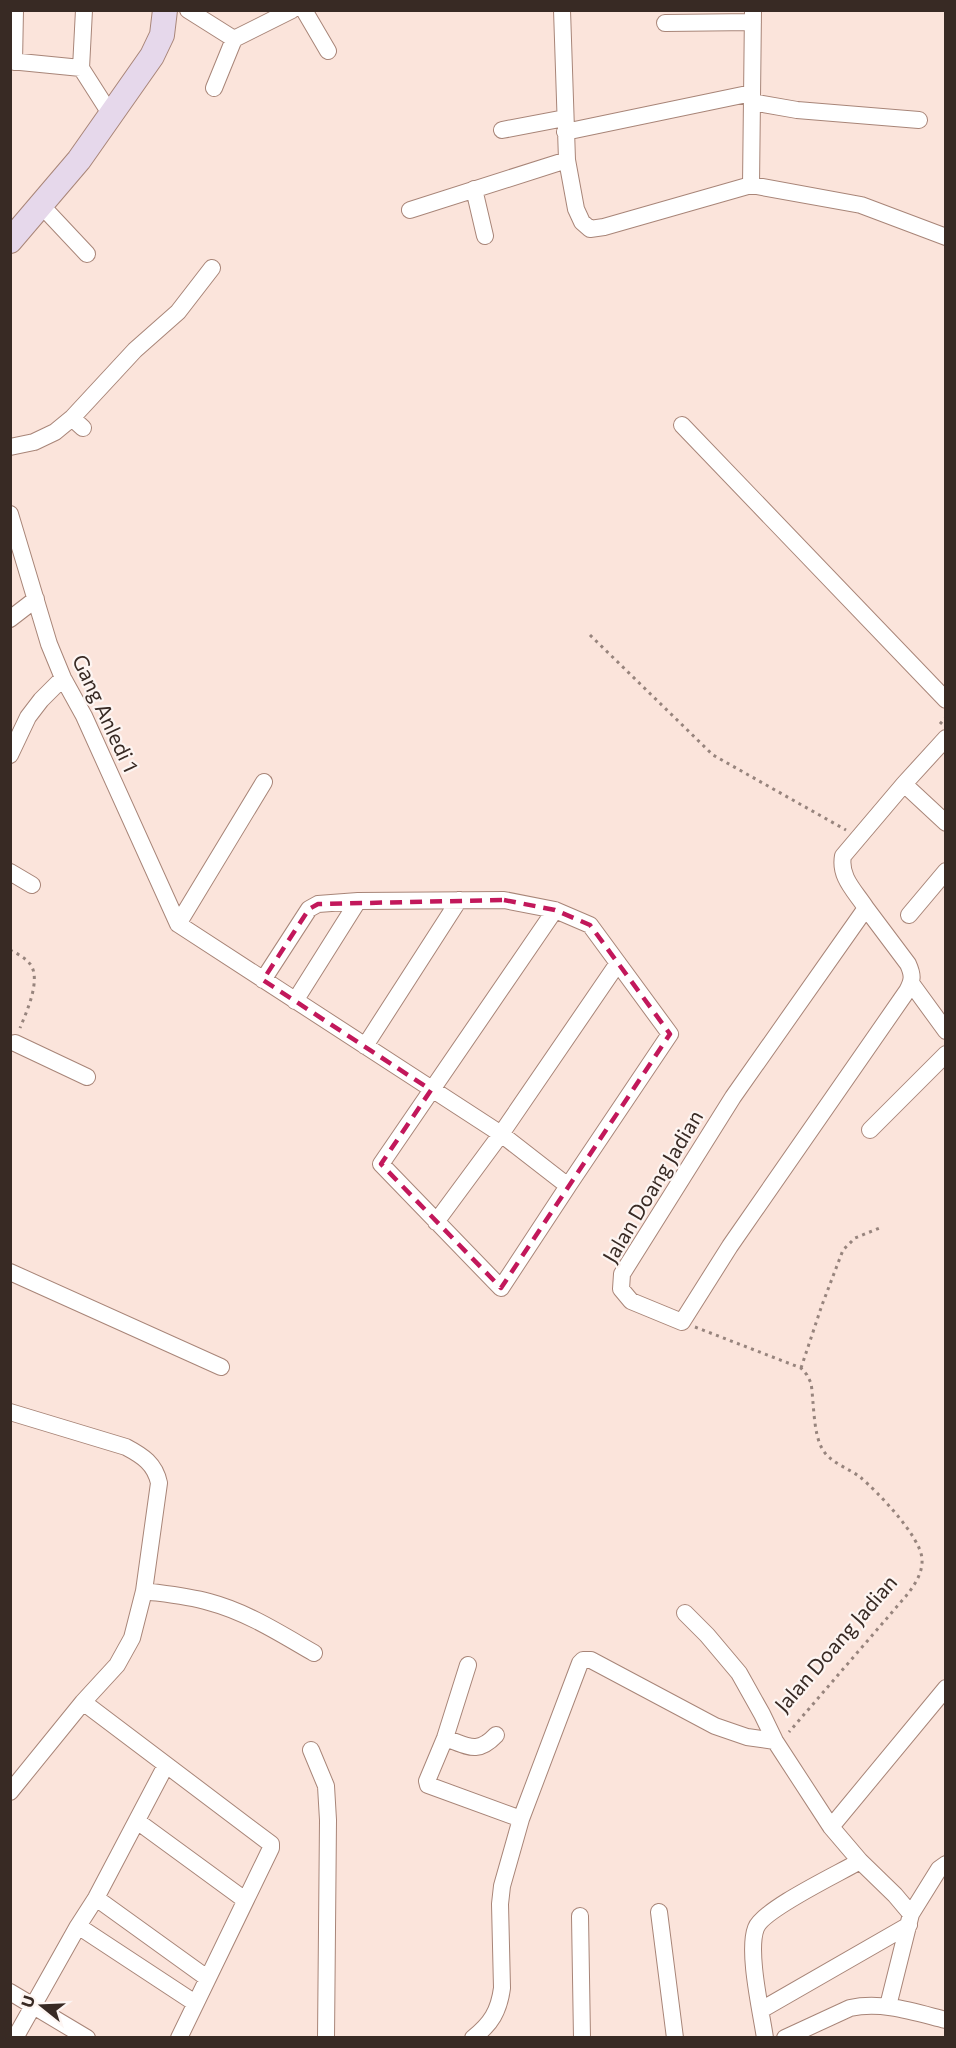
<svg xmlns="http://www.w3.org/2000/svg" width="956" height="2048" viewBox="0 0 956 2048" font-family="Commissioner,sans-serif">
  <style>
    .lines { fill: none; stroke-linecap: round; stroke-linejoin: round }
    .street-casing { stroke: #a88578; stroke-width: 18 }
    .secondary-casing { stroke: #a88578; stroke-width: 26 }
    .path { stroke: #97847d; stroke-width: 3; stroke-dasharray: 3 4.5; stroke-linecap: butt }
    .street { stroke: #fff; stroke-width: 16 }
    .secondary { stroke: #e6d8eb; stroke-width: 24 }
    .marked { fill: none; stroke: #c2185b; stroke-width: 4.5; stroke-dasharray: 12 8; stroke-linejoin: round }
    .labels { text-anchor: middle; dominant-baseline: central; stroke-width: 4.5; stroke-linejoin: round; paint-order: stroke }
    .street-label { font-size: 21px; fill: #382a24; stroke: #fdf5f2 }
  </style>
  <rect width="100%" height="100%" fill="#fbe4db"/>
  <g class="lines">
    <defs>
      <path id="street" d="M84,10L81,68L111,115
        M188,10L234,39L292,10
        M304,10L328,51
        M562,10L567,160L576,209L582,222L590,229L604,227L751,185L861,205L946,237
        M665,23L753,22
        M10,61L81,68
        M14,62L15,10
        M214,88L234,39
        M752,102L797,110L919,120
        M502,130L565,118
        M565,132L752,93
        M751,185L753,10
        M474,189L485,236
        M41,205L87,254
        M410,210L567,160
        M72,418L83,428
        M682,425L946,700
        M10,447L34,442L55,432L72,418L135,350L178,312L212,268
        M10,514L49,644L63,678L84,716L178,924
        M10,619L36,599
        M10,755L28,717L41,700L63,678
        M904,784L946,823
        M10,872L32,885
        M866,908L908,964C913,975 913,980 907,991L730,1246L682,1322L631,1301L621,1289L622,1274L733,1097L866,908C855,891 839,877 843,856L904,784L946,738
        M555,910L381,1164L501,1288L568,1186
        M909,915L946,871
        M178,924L501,1134L568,1186L670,1034L590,925L555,910L504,900L358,901L318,904L309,909L263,980
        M178,924L264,782
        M911,983L946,1031
        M295,1001L358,901
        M15,1043L87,1077
        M365,1046L459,900
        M870,1130L946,1054
        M436,1222L501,1134L618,963
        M10,1272L221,1367
        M10,1412L126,1447C143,1456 155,1464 159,1483L144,1591L132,1638L117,1665L83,1702L10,1792
        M144,1591C166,1594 188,1596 209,1602C247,1612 281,1634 314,1653
        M685,1613L707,1635L739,1673L762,1714L775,1741L831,1827L860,1861L895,1895L911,1914L888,2006
        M468,1665L445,1738L427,1781L428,1785L521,1819
        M83,1702L271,1844V1848L179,2038
        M445,1738C468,1746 477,1755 496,1735
        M311,1750L326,1786L328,1820L326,2038
        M137,1821L245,1900
        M831,1827L946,1688
        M96,1898L207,1978
        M659,1912L675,2038
        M911,1914L939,1869L946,1864
        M580,1916L582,2038
        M78,1926L195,2003
        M10,1992L87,2038
        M761,2010L909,1925
        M15,2038L78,1926L96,1898L166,1765
        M473,2038C491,2024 499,2011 502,1988L500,1904L502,1886L521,1819L580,1663L583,1660H591L715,1726L747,1737L775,1741
        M765,2038C761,2011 747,1951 756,1928C763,1909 840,1873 860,1861
        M785,2038L850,2008C882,2001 914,2012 946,2020"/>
      <path id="secondary" d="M10,241L79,160L152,56L162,35L165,10"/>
    </defs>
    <use href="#street" class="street-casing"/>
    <use href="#secondary" class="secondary-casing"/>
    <path class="path" d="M590,635L713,755L846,830
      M940,724L946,717
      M10,950C16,953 26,958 30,964C42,979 26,1013 20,1028
      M695,1327L801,1368L807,1375L811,1383C814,1402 813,1435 823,1450C831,1463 848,1468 860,1477C877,1491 921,1537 922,1559C923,1573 914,1586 906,1596L789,1732
      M801,1368L822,1305L843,1250L855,1238L882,1227"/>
    <use href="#street" class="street"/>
    <use href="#secondary" class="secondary"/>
  </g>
  <path class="marked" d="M504,900L555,910L590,925L670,1034L501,1288L381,1164L431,1090L263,980L309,909L318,904Z"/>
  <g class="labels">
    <g class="street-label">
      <text transform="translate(106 713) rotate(65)">Gang Anledi 1</text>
      <text transform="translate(652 1186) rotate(-59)">Jalan Doang Jadian</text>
      <text transform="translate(835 1643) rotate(-49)">Jalan Doang Jadian</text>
    </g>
  </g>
  <rect width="956" height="2048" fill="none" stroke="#382a24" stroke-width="24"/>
  <g transform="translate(42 2006) rotate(288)" stroke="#fdf5f2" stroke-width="4.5" paint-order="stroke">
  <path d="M0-4.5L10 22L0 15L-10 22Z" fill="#382a24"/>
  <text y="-9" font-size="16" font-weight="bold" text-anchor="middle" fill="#382a24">U</text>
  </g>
</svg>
